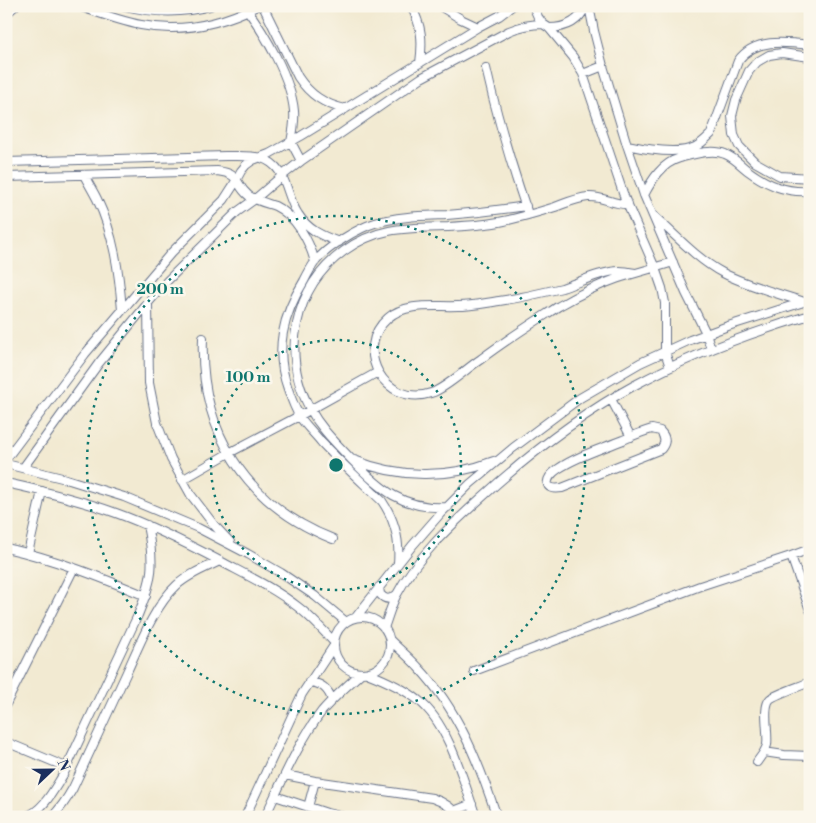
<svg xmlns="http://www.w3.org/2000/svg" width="816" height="823" viewBox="0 0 816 823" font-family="'Libre Bodoni',serif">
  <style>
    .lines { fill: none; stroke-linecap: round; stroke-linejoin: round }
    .minor-casing { stroke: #667087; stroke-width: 10 }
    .minor { stroke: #fff; stroke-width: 8 }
    .ring { fill: none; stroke: #0f766e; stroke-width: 2.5; stroke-dasharray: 2.5 5 }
    .centre { fill: #0f766e; stroke: #fbf7ec; stroke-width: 2.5 }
    .ring-label { font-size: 15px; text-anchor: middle; font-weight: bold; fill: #0f766e; stroke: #fbf7ec; stroke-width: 5; stroke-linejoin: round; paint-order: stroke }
  </style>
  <rect width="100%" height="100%" fill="#fbf7ec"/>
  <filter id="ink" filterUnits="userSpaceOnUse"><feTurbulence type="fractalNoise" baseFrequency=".02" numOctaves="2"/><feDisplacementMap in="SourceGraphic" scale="10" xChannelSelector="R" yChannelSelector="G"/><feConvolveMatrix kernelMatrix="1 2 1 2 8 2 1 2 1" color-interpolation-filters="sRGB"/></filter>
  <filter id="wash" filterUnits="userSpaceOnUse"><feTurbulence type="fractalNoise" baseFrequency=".0096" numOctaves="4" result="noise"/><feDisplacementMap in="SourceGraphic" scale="20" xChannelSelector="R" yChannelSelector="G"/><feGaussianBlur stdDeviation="1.12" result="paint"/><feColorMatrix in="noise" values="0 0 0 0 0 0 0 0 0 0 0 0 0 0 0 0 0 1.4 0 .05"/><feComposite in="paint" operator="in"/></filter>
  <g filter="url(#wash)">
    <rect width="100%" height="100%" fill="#f2ead2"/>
  </g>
  <g filter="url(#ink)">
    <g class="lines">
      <defs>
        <path id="minor" d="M79,6C99,13 120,21 141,25C181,33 221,24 257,6
          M125,6C154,13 181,14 210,6
          M263,6L298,77C310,95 324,104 345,109
          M411,6C422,26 423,41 420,63
          M440,6L461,19L478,27
          M533,6L538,17L543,24L549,28L573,57L583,74L625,199L655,268L662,288L665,303V352L670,367
          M589,6L594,31L603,66L627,145L644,195L686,293L706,333L711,349
          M246,8C265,34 291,78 294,111C295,121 293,132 291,142L301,161
          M6,14L15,6
          M549,28C566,28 579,22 586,6
          M810,57L782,53L769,55L757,62L749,71L736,100L732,116L734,135L739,146L755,162L780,176L810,178
          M486,68C497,117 511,164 527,211
          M583,74L603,66
          M627,145C645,149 678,155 695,147C701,144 706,139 711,134L738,61C754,38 785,42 810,45
          M6,162L226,156C237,156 250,155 261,158C288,166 285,195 298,214C308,230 322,236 339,242
          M84,175C88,183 93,191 97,199C114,234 119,272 122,310
          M6,177L217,171C242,174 234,184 249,196C257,201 266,203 275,206C296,216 309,240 315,262
          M644,195C652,180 662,163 680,158C685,156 690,155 695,154C704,152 716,150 725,154C733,157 740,164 747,170C766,184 785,193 810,191
          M654,216C675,235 698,260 723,273C748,286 777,293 804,302
          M635,273C630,272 625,271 620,271C602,271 580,282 562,288C541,293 520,298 499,301C485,303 471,306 458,306C435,307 406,302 388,318C352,349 385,408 431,393C445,389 467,368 481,359C506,340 533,323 559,306C578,295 596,286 616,279C635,273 654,268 673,262
          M148,303L149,383L157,423L171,459L191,495L214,525L230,542
          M203,338C199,431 246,505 333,539
          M611,399L631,437
          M652,429L660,431C666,437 666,443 661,449L562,488C542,491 545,478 558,469C577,456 601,449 623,440C632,436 642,432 652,429Z
          M6,459L85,354L171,253L224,200L233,186L241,171L246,165L253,160L269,154L301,136L478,27L499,16L512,6
          M354,460C399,478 448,479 494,461
          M6,464L66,479L124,497L198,528L248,554L281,573L315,596L345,621
          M23,468L99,363L148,303L167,281L237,212L255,199L283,175L301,161L421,78L509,31C521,26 531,24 543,24
          M182,480L229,453L299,416L378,372
          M6,483C43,491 80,500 116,513C152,526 186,543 220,561C246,575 274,588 298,607C311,617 322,629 333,641
          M448,507C403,510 380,489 351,459C336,443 321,429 310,409C281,355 293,288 344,251C378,226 409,228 448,227C467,226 486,225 504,221C522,217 539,212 555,207C566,203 577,198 588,197C604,196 613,205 628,204
          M6,548C55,559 100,577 146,596
          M28,553L42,491
          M791,556L810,610
          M398,563C400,540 395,520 382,501C362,482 341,463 322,443C315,434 306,426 300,417C295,409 291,398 288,389C274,350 283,315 304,281C307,275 311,267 315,262C327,247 358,228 375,223C398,216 423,216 447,215C473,213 499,210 526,206
          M379,587L380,594C385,600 390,600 396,595
          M334 645a28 28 0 1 1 56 0a28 28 0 1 1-56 0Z
          M356,617L412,546L440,514L470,484L513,448L580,398L640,363L690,340L728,326L810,300
          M384,628C388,617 391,606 396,596C416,558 449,527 480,499C526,457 580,415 635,385C690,355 750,333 810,315
          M390,640C399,649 409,657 418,667C458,709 479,763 497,817
          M474,671L700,586L791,556L810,549
          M367,673C385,680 403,688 418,700C448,722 464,782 476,817
          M309,682C321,683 328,688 332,700
          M6,704L74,568
          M6,742L66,767
          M764,752L784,755L810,756
          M757,762C761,756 765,752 767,745C769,733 762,707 770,699C776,694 801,686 810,682
          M285,775L315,781L432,798C444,802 452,807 459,817
          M275,796L327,813L344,817
          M308,807L315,781
          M454,811L472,804
          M25,817C43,811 53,791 63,775L138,615C153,579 155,564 147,525
          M52,817C61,808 67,799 73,788C91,750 108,712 126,674C139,646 154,606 177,585C189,574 205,568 220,561
          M245,817L302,694L333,647
          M265,817C282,781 298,743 322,711C334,697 348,685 361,673"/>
      </defs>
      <use href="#minor" class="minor-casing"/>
      <use href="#minor" class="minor"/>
    </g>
  </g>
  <g class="ring">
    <circle cx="336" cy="465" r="125"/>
    <circle cx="336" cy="465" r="249"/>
  </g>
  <circle cx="336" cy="465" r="8" class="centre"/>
  <g class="ring-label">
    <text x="160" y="294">200 m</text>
    <text x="248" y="382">100 m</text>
  </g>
  <rect width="816" height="823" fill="none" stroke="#fbf7ec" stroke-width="25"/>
  <g transform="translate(52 770) rotate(68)" stroke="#fbf7ec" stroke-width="4" paint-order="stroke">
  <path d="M0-4L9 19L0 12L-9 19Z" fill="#1b2f5e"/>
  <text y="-8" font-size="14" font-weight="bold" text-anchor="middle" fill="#1b2f5e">N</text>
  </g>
</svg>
